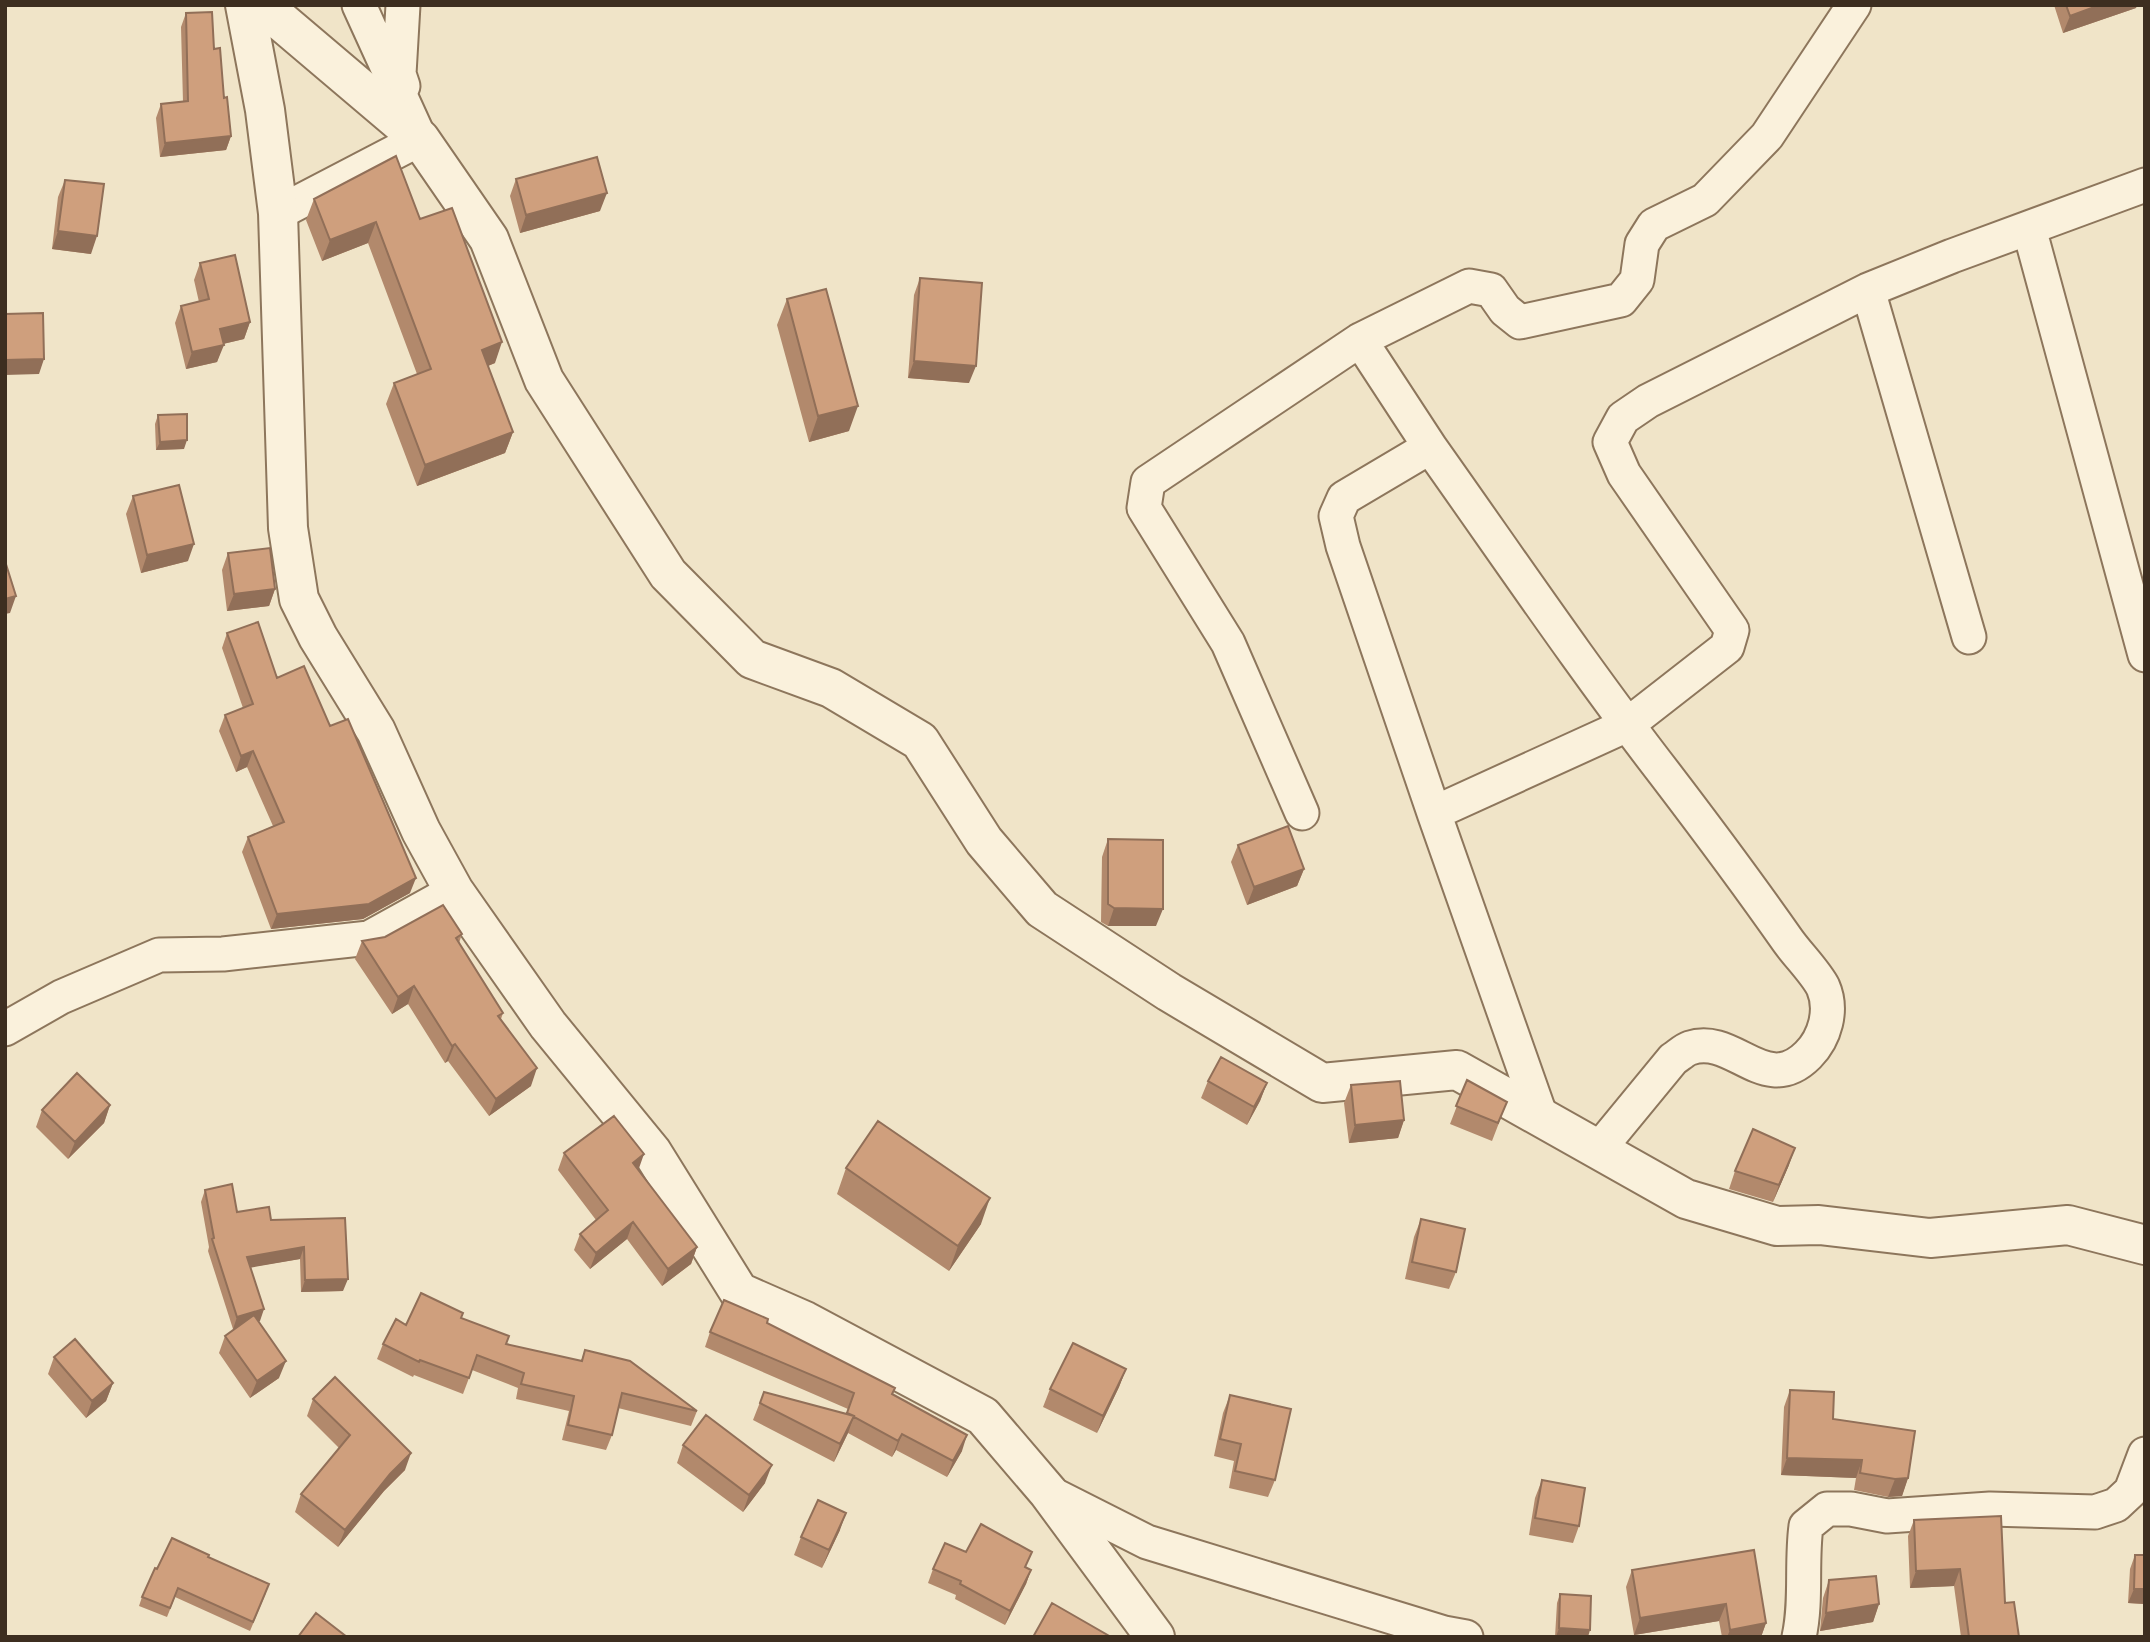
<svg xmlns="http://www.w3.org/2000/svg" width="2150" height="1642" viewBox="0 0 2150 1642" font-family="'Crimson Pro',serif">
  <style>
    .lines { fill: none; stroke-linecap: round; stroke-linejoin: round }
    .minor-casing { stroke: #8d765c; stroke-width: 37 }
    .tertiary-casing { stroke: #8d765c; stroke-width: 42 }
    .minor { stroke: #faf1dc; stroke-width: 33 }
    .tertiary { stroke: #faf1dc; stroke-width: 38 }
    .wall { fill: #b2896c }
    .shaded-wall { fill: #916f58 }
    .building { fill: #cf9f7d; stroke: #916f58; stroke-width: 2 }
  </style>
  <rect width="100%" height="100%" fill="#f0e4c8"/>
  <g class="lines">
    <defs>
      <path id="minor" d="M359,5L420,139
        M403,86L399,74L403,5
        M278,213L420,139
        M2029,228L2145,655
        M1868,290L1969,637
        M1430,447L1360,340L1469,286L1491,290L1505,310L1520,322L1621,300L1637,280L1642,244L1654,225L1705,200L1767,136L1854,5
        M1302,813L1228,643L1144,508L1148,482L1360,340
        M1434,813L1541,1117
        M5,1029L61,997L159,955L223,954L369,938L454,891
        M1599,1149L1673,1059C1678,1056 1684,1050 1690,1048C1734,1033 1765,1098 1808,1055C1825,1038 1833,1010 1823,987C1816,973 1798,955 1788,941C1748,884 1707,829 1665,774C1583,668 1508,557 1430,447L1344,498L1336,516L1343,546L1434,813L1627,725L1727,647L1732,630L1624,474L1610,442L1623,418L1648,401L1868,290L1952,256L2145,185
        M1048,1492L1147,1542L1444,1633L1466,1637
        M1799,1637C1807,1601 1801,1563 1806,1526L1827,1509H1851L1887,1516L1990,1509L2095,1512L2116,1505L2131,1491L2145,1454"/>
      <path id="tertiary" d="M245,5L265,110L278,213L288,528L299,599L318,637L376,731L421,831L454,891L548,1025L652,1152L739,1292L805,1321L983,1416L1048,1492L1155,1637
        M262,5L420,139L489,239L544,380L668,574L752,659L831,688L920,741L984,841L1042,909L1169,992L1322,1083L1457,1070L1686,1199L1777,1226L1819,1225L1930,1238L2068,1225L2145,1245"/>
    </defs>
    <use href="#minor" class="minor-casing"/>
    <use href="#tertiary" class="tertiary-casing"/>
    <use href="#minor" class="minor"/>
    <use href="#tertiary" class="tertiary"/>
  </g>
  <path class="wall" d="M2054,5H2137L2136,8L2063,33Z
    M186,13L214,49L231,136L226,150L160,157L156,118L161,104L183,102L181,27Z
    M516,179L600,211L520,233L510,196Z
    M65,180L91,254L52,249L58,197Z
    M314,199L420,219L495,363L488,366L513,432L505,453L417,486L386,404L394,383L417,374L368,243L322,261L306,220Z
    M200,263L250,322L244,339L223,344L217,362L186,369L175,323L181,306L199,302L194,280Z
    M920,278L969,383L908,378L914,295Z
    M787,299L849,431L809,442L777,325Z
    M158,415L184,449L156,450L155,424Z
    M133,496L188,561L141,573L126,514Z
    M228,553L275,589L269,606L227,611L222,570Z
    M227,633L330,726L410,893L363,919L271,929L242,852L248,837L273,826L247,767L236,772L219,731L225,715L243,708L222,648Z
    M1108,839L1156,926H1108L1101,922L1102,857Z
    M1238,845L1304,869L1297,886L1247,905L1231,862Z
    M462,934L459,943L503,1013L501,1019L531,1086L489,1116L448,1061L445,1063L408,1004L392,1014L355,959L362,941Z
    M1467,1080L1507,1102L1492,1141L1450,1124Z
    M1208,1081L1267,1083L1260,1101L1247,1125L1201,1098Z
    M1351,1085L1404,1120L1398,1138L1349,1143L1344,1103Z
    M110,1105L104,1123L68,1159L36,1127L42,1110Z
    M564,1153L638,1170L697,1247L691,1264L662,1286L627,1239L590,1269L574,1250L580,1234L596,1220L558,1170Z
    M1789,1165L1773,1202L1729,1189L1735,1171Z
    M846,1168L981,1224L949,1271L837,1194Z
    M205,1190L237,1212L271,1220L345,1218L343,1291L301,1292L300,1259L251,1267L260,1321H258L279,1378L250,1398L219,1353L225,1336L235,1329H233L208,1251L209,1247L201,1202Z
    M1421,1219L1456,1272L1449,1289L1405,1279L1414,1237Z
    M461,1318L506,1344L581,1361L585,1350L697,1411L691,1426L618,1408L612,1435L606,1450L562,1440L569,1411L516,1399L518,1388L472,1370L463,1394L414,1375L413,1377L377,1359L383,1344L406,1325Z
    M767,1323L893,1395L962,1451L947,1477L896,1450L892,1457L848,1433L834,1462L753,1420L764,1392L847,1414L848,1409L705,1347L710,1332Z
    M54,1357L113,1383L106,1401L86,1418L48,1374Z
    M1126,1369L1119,1387L1097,1433L1043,1407L1050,1389Z
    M1790,1390L1833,1419L1908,1478L1902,1496L1888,1497L1854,1490L1856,1478L1781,1475L1784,1407Z
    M1230,1395L1275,1480L1268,1497L1229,1488L1234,1461L1214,1456L1223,1413Z
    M313,1399L405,1470L384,1491L338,1547L295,1512L301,1494L339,1448L307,1416Z
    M683,1445L765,1483L743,1512L677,1463Z
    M1542,1480L1579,1526L1573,1543L1529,1535L1535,1498Z
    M1914,1520L2005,1603L2019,1637H1961L1954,1586L1910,1588L1908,1536Z
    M840,1530L822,1568L794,1555L801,1537Z
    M1754,1550L1766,1623L1761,1637H1722L1719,1621L1634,1635L1626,1587L1632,1570Z
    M966,1552L1026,1567L1031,1570L1026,1584L1005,1625L955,1599L956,1595L928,1583L933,1569Z
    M2135,1555H2145V1604L2128,1603L2130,1569Z
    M208,1557L266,1593L250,1631L175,1597L167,1617L139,1606L142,1597Z
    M1829,1580L1879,1604L1873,1622L1820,1631L1823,1598Z
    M1560,1594L1588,1637H1555L1557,1603Z"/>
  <path class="shaded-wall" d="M2100,5H2137L2136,8L2063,33L2070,16Z
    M231,136L226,150L160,157L165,143Z
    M607,193L600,211L520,233L526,215Z
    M376,222L368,243L322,261L330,240Z
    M58,231L97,236L91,254L52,249Z
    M250,322L244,339L214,346L220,329Z
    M502,342L495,363L475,371L482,350Z
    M224,345L217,362L186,369L192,352Z
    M44,359L39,374L5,375V360Z
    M914,361L976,366L969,383L908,378Z
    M858,406L849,431L809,442L818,416Z
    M513,432L505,453L417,486L425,465Z
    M187,440L184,449L156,450L160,442Z
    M194,544L188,561L141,573L147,555Z
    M275,589L269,606L227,611L234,594Z
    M16,596L10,613L5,614V599Z
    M253,751L247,767L236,772L241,756Z
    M1304,869L1297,886L1247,905L1254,887Z
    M416,878L410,893L363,919L271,929L277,914Z
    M1114,908L1163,909L1156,926H1108Z
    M414,986L408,1004L392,1014L398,997Z
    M455,1044L448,1061L445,1063L452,1046Z
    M537,1068L531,1086L489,1116L496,1099Z
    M1267,1083L1260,1101L1247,1125L1254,1107Z
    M110,1105L104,1123L68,1159L75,1142Z
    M1404,1120L1398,1138L1349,1143L1355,1125Z
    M1795,1148L1789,1165L1773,1202L1779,1185Z
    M644,1154L638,1171L633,1163Z
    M990,1198L981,1224L949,1271L958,1246Z
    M633,1222L627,1239L590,1269L596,1253Z
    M304,1247L300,1259L243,1269L247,1257Z
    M697,1247L691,1264L662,1286L668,1269Z
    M348,1279L343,1291L301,1292L305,1280Z
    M264,1309L260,1321L233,1329L237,1317Z
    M286,1361L279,1378L250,1398L257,1381Z
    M1126,1369L1119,1387L1097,1433L1103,1416Z
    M113,1383L106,1401L86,1418L92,1401Z
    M854,1416L848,1433L834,1462L840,1444Z
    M902,1434L896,1450L892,1457L898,1441Z
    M967,1435L962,1451L947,1477L953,1461Z
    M411,1453L405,1470L384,1491L338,1547L345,1530L390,1474Z
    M1787,1458L1862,1460L1856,1478L1781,1475Z
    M772,1465L765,1483L743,1512L749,1495Z
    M1908,1478L1902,1496L1888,1497L1895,1479Z
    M846,1513L840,1530L822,1568L829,1550Z
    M1960,1569L1954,1586L1910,1588L1916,1571Z
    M1031,1570L1026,1584L1005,1625L1010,1611Z
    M2134,1589H2145V1604L2128,1603Z
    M1726,1604L1719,1621L1634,1635L1640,1618Z
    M1879,1604L1873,1622L1820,1631L1826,1613Z
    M1766,1623L1761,1637H1727L1730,1630Z
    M1559,1628L1590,1630L1588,1637H1556Z"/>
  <path class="building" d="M2066,5H2100L2070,16Z
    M212,12L214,49L220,48L224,98L227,97L231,136L165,143L161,104L188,101L186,13Z
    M396,156L420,219L452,208L502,342L482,350L513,432L425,465L394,383L431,369L376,222L330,240L314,199Z
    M597,157L607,193L526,215L516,179Z
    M65,180L104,184L97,236L58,231Z
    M235,255L250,322L220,329L224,345L192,352L181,306L209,299L200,263Z
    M920,278L982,283L976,366L914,361Z
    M826,289L858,406L818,416L787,299Z
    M43,313L44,359L5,360V314Z
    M187,414V440L160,442L158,415Z
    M179,485L194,544L147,555L133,496Z
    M270,548L275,589L234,594L228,553Z
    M5,561L16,596L5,599Z
    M258,622L277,678L304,666L330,726L348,719L416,878L369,904L277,914L248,837L284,822L253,751L241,756L225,715L253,704L227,633Z
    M1288,826L1304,869L1254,887L1238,845Z
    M1108,839L1163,840V909L1114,908L1108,904Z
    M443,905L462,934L456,938L503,1013L498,1016L537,1068L496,1099L455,1044L452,1046L414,986L398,997L362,941L385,937Z
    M1221,1057L1267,1083L1254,1107L1208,1081Z
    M77,1073L110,1105L75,1142L42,1110Z
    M1467,1080L1507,1102L1498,1123L1456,1106Z
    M1400,1081L1404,1120L1355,1125L1351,1085Z
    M614,1116L644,1154L633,1163L697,1247L668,1269L633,1222L596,1253L580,1234L608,1210L564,1153Z
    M878,1121L990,1198L958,1246L846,1168Z
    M1753,1129L1795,1148L1779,1185L1735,1171Z
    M232,1184L237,1212L269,1207L271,1220L345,1218L348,1279L305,1280L304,1247L247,1257L264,1309L237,1317L212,1239L214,1238L205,1190Z
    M1421,1219L1465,1229L1456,1272L1412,1262Z
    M421,1293L463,1313L461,1318L509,1336L506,1344L582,1361L585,1350L630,1361L697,1411L622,1393L612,1435L568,1425L574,1396L521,1384L524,1373L477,1355L469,1378L420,1360L419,1362L383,1344L396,1319L406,1325Z
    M724,1300L768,1319L767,1323L895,1388L892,1394L967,1435L953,1461L902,1434L898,1441L854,1417V1416L847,1413L854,1393L710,1332Z
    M254,1315L286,1361L257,1381L225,1336Z
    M75,1339L113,1383L92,1401L54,1357Z
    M1073,1343L1126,1369L1103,1416L1050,1389Z
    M335,1377L411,1453L390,1474L345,1530L301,1494L350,1435L313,1399Z
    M1790,1390L1834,1392L1833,1419L1915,1431L1908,1478L1895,1479L1860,1473L1862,1460L1787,1458Z
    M764,1392L854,1416L840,1444L760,1403Z
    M1230,1395L1291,1409L1275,1480L1235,1471L1241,1444L1220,1439Z
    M706,1415L772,1465L749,1495L683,1445Z
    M1542,1480L1585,1488L1579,1526L1535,1518Z
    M818,1500L846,1513L829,1550L801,1537Z
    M2001,1516L2005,1603L2014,1602L2019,1637H1969L1960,1569L1916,1571L1914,1520Z
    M981,1524L1032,1552L1025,1567L1031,1570L1010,1611L960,1584L961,1581L933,1569L945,1543L966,1552Z
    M172,1538L209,1555L208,1557L269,1584L253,1622L178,1588L170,1608L142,1597L155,1568L157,1569Z
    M1754,1550L1766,1623L1730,1630L1726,1604L1640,1618L1632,1570Z
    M2135,1555H2145V1589H2134Z
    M1876,1576L1879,1604L1826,1613L1829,1580Z
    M1560,1594L1591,1596L1590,1630L1559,1628Z
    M1052,1603L1111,1637H1033Z
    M316,1613L347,1637H298Z"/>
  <rect width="2150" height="1642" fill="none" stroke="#3d2e20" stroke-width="14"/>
</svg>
